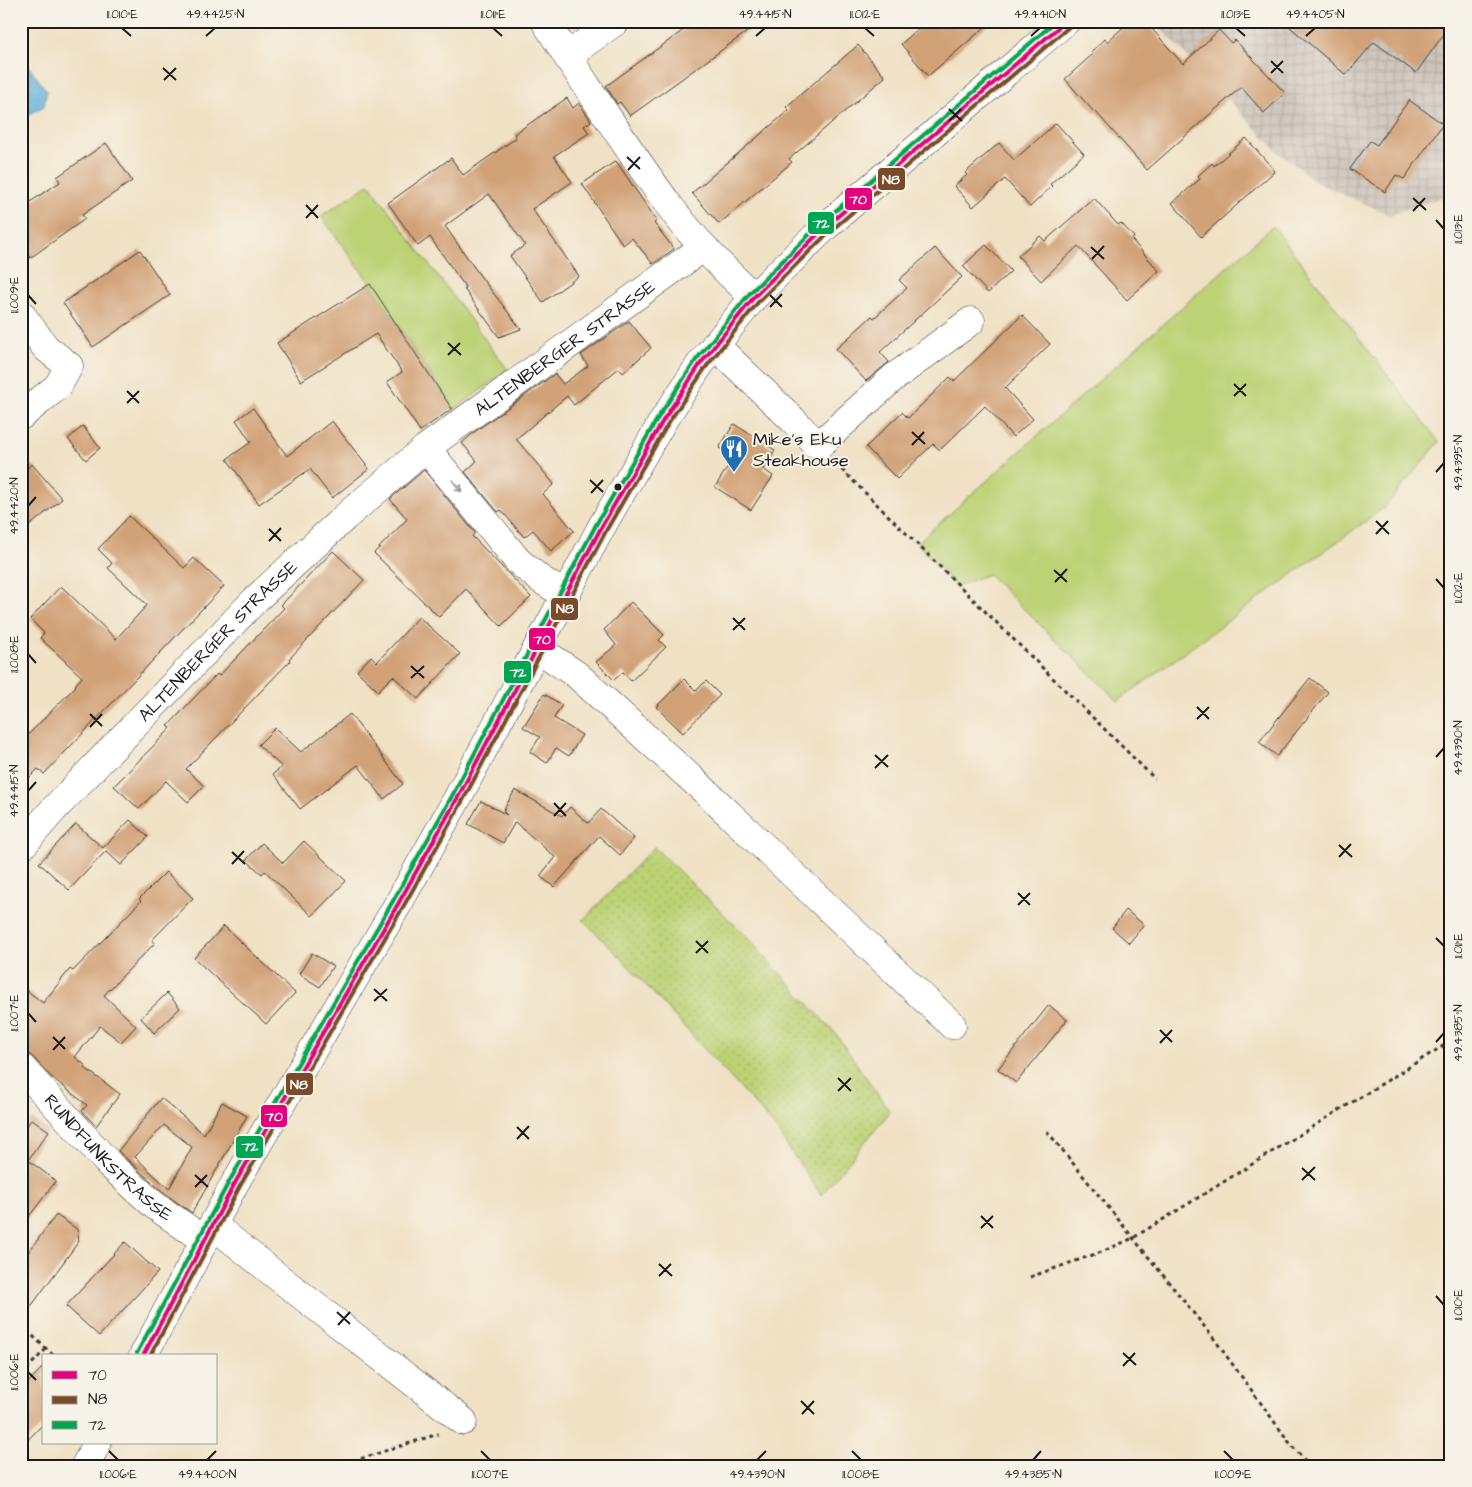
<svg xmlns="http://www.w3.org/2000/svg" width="1472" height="1487" viewBox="0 0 1472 1487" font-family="'Architects Daughter',sans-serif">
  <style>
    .industrial { fill: url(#industrial-grid) }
    .grass { fill: #bcd275; stroke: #6c7748 }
    .garden { fill: url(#garden-dots); stroke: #6c7748 }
    .water { fill: #5aacd5; stroke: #3b6478 }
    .building { fill: #d1a177; fill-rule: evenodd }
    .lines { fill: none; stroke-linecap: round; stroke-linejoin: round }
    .minor-casing { stroke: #3c3a35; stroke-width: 29 }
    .major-casing { stroke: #3c3a35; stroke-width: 29 }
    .path { stroke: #3c3a35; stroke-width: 3; stroke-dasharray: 4 4; stroke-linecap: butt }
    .minor { stroke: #fff; stroke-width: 28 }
    .major { stroke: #fff; stroke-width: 28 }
    .bus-1-casing { stroke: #f7f3e8; stroke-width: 8 }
    .bus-2-casing { stroke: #f7f3e8; stroke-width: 8 }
    .bus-3-casing { stroke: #f7f3e8; stroke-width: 8 }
    .bus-1 { stroke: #e5007d; stroke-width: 4 }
    .bus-2 { stroke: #7a4b2a; stroke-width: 4 }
    .bus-3 { stroke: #00a651; stroke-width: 4 }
    .oneway { stroke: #999 }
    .ticks { fill: none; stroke: #1c1c1c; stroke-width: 2 }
    .bus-dot { fill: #1c1c1c; stroke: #f7f3e8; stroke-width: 2 }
    .labels { text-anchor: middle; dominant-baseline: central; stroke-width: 4; stroke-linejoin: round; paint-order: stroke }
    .street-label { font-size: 18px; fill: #1c1c1c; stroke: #f7f3e8 }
    .poi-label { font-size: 18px; fill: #1c1c1c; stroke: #f7f3e8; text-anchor: start }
    .line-badge { stroke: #f7f3e8; stroke-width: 2 }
    .badge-label { font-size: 14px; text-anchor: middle; font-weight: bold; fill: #fff }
    .neatline { fill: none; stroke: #1c1c1c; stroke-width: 2 }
    .ticks-label { font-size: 12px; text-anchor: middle; fill: #1c1c1c }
  </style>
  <defs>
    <pattern id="industrial-grid" width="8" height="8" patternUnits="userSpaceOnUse" patternTransform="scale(1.25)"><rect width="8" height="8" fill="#ccc2b9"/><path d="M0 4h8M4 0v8" fill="none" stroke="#afa69e"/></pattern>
    <pattern id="garden-dots" width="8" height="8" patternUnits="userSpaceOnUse" patternTransform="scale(1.25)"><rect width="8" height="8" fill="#bcd275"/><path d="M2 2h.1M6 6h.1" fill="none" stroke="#a1b465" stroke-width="1.8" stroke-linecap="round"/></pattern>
  </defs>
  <rect width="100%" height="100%" fill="#f7f3e8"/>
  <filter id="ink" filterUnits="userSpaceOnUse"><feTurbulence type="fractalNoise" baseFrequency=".02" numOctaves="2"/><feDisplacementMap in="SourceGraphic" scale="10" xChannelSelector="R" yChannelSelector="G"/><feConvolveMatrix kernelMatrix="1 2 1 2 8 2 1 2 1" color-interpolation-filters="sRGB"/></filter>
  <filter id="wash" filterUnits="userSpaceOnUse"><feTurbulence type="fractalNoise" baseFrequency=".0096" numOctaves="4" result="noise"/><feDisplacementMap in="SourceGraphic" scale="20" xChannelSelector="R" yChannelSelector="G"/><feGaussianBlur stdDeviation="1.12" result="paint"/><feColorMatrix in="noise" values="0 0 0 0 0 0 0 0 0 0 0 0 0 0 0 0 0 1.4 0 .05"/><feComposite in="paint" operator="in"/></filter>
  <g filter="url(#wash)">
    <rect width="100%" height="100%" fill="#f0e1c4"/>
    <path class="industrial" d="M1154,21H1451V194L1390,215L1320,184L1278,152Z"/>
    <path class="grass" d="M369,184L508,370L454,410L370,283L321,216Z
      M1273,226L1439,442L1385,507L1118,701L988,574L956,587L917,543Z"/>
    <path class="garden" d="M654,847L739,929L835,1033L890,1112L821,1195L771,1122L623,960L583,920Z"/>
    <path class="water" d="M21,56L47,91L44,106L21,119Z"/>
    <g id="blocks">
      <path class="building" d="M696,21H762L630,116L620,102L617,104L606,86Z
        M927,21H992L928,76L901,44Z
        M1130,21H1145L1183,64L1219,30L1231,43L1235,40L1285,93L1264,113L1241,87L1147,170L1095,111L1094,112L1065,79L1093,54L1091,52L1105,39L1107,42Z
        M1283,21H1451V24L1416,73L1374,42L1346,75Z
        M858,45L885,77L789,159L792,162L719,224L692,193L789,110L786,107Z
        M567,98L573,108L579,103L591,121L584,126L589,133L554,156L572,182L532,209L579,276L543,302L510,256L525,245L489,194L445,226L481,277L521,329L499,337L464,289L466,288L430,237L418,246L388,203L451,158L463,175L516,138L514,134Z
        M1409,100L1443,124L1404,179L1396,175L1385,192L1350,169L1370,141L1377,145Z
        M1056,123L1084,154L1050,184L1052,186L1030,207L1005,179L973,207L954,186L967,175L965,173L999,143L1014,160Z
        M1246,138L1275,171L1201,237L1172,203L1200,179L1198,176L1212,163L1214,166Z
        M106,143L132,181L82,215L85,219L30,258L21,245V208L60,182L57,177Z
        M616,161L657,221L654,223L674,249L653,264L632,238L623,245L582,184Z
        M1094,198L1118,225L1121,223L1134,237L1132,240L1159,271L1127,300L1078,246L1041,281L1018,256L1040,236L1045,241Z
        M986,245L1011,271L988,293L963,266Z
        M935,248L962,277L880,352L889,362L866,381L836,349L872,316L874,318L907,288L899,280Z
        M140,250L170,295L93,347L63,303Z
        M370,284L452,409L420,431L387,382L402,372L376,334L301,381L277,343Z
        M1022,315L1050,344L1005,388L1033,419L1013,437L985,406L940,450L933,444L897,479L866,447L902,412L908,418L950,377L954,381Z
        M629,321L651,348L623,373L619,368L574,405L567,396L516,439L554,484L543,494L574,531L551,551L533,530L524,537L501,510L498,512L465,472L477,461L462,443L477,430L555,374L563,384L588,366L581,355Z
        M253,408L287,456L332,421L369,469L332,498L310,469L259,504L227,459L251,442L236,420Z
        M734,424L775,450L763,469L773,476L751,510L715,487L734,457L719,448Z
        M83,426L100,448L86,460L68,439Z
        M32,464L62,499L21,533V473Z
        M424,470L475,533L472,536L531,597L501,626L466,589L439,617L374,553L407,519L390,499Z
        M129,516L184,568L194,558L224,586L44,774L38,769L21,786V742L76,686L75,685L82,677L40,638L44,633L30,619L61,586L116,639L147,605L108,568L112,563L98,549Z
        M333,551L364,580L289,659L290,661L186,769L204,786L188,802L166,781L139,809L114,786L171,728L168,726L192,700L217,674L219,676L284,608L281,605Z
        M631,602L664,635L659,640L666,647L631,681L623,672L614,680L596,662L616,645L604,630Z
        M419,617L460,654L418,699L393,676L378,691L357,671L371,656L377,662Z
        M1310,678L1328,692L1277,756L1259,742Z
        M684,679L696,691L706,681L720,695L683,733L656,707Z
        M544,694L562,705L554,718L582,735L569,756L556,748L547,763L530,752L540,737L523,727Z
        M350,714L403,784L384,799L358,765L300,809L273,774L282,767L258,745L275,728L301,752Z
        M515,790L562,816L570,807L588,823L601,809L634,838L620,855L599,836L554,887L540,876L555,857L515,822L503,843L468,824L481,801L507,815L503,811Z
        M130,820L148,837L121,865L106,851L69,890L39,863L76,824L103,848Z
        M304,841L346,881L312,916L265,871L262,874L246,860L262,843L283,863Z
        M166,872L193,898L152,940L155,943L104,995L136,1026L121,1042L100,1026L75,1057L86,1066L85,1068L120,1094L96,1126L82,1111L87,1105L49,1075L32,1056L26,1052H21V986L43,1003L70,969L73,971L141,901L139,899Z
        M1126,910L1144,925L1129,943L1112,928Z
        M224,926L295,993L266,1024L194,958Z
        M312,953L333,966L320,987L299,974Z
        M167,993L180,1008L154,1033L141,1018Z
        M1049,1005L1067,1020L1016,1083L998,1069Z
        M161,1098L204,1134L222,1102L247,1116L192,1213L164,1193L118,1151ZM164,1125L192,1147L169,1189L135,1157Z
        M32,1119L49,1131L28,1160L56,1181L21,1227V1133Z
        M56,1215L77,1229L79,1241L21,1320V1262Z
        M125,1242L158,1272L99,1336L66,1306Z
        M44,1366V1423L21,1447V1390Z"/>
    </g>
  </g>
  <g filter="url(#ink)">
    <use href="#blocks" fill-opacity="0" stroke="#3c3a35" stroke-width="1"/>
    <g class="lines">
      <defs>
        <g id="minor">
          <path d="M545,21L567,56"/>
          <path d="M616,21L567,56C601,107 634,159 671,208C695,240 724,270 754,297"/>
          <path d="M21,314L46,348L69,366L58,386L21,416"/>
          <path d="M715,345L793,420L818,446L893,378L971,321"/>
          <path d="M426,448L518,561L540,579L565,595"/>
          <path d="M537,648L577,675L706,792L952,1025"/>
          <path id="s1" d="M21,847L54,809L256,599L345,517L426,448L704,247"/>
          <path id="s2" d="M21,1067L110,1165L154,1205L204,1240"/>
          <path d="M213,1225L278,1277L463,1421"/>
        </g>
        <path id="major" d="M143,1356L235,1183L398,904L457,799L602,526L664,419L701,363L754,297L823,229L861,196L1066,21
          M85,1466L97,1443"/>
      </defs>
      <use href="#minor" class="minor-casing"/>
      <use href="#major" class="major-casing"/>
      <path class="path" d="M836,464L1155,779
        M1047,1131L1212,1336L1292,1446L1310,1466
        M1030,1277L1104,1251L1133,1238L1451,1041
        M21,1325L54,1356
        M21,1375L46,1349
        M338,1466L438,1434"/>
      <use href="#minor" class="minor"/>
      <use href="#major" class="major"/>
      <defs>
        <path id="bus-1" d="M143,1356L235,1183L398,904L457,799L602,526L664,419L701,363L754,297L823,229L1066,21"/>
        <path id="bus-2" d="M150,1356L240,1186L403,907L462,802L607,529L669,422L706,367L759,301L827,234L1070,26"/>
        <path id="bus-3" d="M137,1353L230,1180L393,901L452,796L597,523L659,416L696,360L750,293L819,225L1056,21"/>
      </defs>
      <use href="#bus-1" class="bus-1-casing"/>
      <use href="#bus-2" class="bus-2-casing"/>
      <use href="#bus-3" class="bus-3-casing"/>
      <use href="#bus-1" class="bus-1"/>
      <use href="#bus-2" class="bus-2"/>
      <use href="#bus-3" class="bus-3"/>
    </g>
    <defs><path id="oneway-shaft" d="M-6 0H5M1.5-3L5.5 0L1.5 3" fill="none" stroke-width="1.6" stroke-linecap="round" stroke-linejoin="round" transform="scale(1.25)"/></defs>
    <use class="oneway" href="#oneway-shaft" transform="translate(457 486) rotate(51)"/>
  </g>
  <path class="ticks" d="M122,28L131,36M493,28L502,36M865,28L874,36M1236,28L1245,36M206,36L215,28M756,36L765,28M1031,36L1040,28M1306,36L1315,28M1271,61L1283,73M163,68L176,80M1271,73L1283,61M164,80L176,68M949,109L962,121M949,121L961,109M627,157L640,169M628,170L640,157M1413,198L1426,210M306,205L318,218M1413,211L1425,198M306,218L318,205M1436,220L1444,229M1091,247L1104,259M1092,259L1104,246M28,295L36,304M770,295L782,307M770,307L782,294M448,343L461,355M448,355L460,343M1234,384L1246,396M127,391L139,403M1234,396L1246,384M127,403L139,391M912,432L925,444M912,445L924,432M1436,472L1444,463M590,480L603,492M591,493L603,480M28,506L36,497M1376,521L1389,534M269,529L281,541M1376,534L1388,521M269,541L281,528M1054,570L1067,582M1436,579L1444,588M1055,582L1067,569M733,618L745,630M733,630L745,618M28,654L36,663M411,666L424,678M411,678L424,666M1197,707L1209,719M90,714L102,726M1197,719L1209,707M90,727L102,714M875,755L888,767M1436,757L1444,748M875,768L888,755M28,791L36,782M554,803L566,816M554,816L566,803M1339,845L1352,857M232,852L245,864M1339,857L1351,844M232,864L244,851M1018,893L1030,905M1018,905L1030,893M1436,938L1444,946M696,941L708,953M696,953L708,941M374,989L387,1001M374,1001L387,989M28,1013L36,1022M1160,1030L1172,1042M53,1037L65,1049M1436,1042L1444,1033M1160,1043L1172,1030M53,1050L65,1037M838,1078L851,1091M838,1091L851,1078M517,1127L529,1139M517,1139L529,1126M1302,1168L1315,1180M195,1175L208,1187M1302,1180L1315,1167M195,1187L207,1175M981,1216L993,1228M981,1228L993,1216M659,1264L672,1276M659,1276L671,1264M1436,1296L1444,1305M337,1312L350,1324M338,1325L350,1312M1123,1353L1136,1365M1123,1366L1135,1353M28,1372L36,1380M801,1401L814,1414M802,1414L814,1401M109,1451L118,1460M481,1451L490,1460M852,1451L861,1460M1224,1451L1233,1460M207,1460L216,1451M757,1460L766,1451M1033,1460L1041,1451"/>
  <defs>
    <symbol id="restaurant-pin" viewBox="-11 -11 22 30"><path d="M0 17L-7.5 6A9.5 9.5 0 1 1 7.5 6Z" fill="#1f6fb2" stroke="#f7f3e8"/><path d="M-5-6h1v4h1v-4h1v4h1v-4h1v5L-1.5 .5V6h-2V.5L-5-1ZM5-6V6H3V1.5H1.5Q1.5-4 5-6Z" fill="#fff"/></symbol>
  </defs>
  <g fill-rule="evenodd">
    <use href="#restaurant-pin" x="718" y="433" width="32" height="43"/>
  </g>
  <circle class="bus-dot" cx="618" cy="487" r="4.5"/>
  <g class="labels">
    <g class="street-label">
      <text stroke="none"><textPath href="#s1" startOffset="740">ALTENBERGER STRASSE</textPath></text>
      <text stroke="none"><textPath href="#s1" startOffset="285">ALTENBERGER STRASSE</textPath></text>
      <text stroke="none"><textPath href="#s2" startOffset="126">RUNDFUNKSTRASSE</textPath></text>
    </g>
    <g class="poi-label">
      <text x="753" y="439">Mike's Eku<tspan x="753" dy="21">Steakhouse</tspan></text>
    </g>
  </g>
  <g class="line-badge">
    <rect x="877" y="167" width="29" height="24" rx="5" fill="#7a4b2a"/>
    <rect x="844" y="187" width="29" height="24" rx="5" fill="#e5007d"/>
    <rect x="807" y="211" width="28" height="24" rx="5" fill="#00a651"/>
    <rect x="550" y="597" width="29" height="24" rx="5" fill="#7a4b2a"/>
    <rect x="528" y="627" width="28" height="24" rx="5" fill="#e5007d"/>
    <rect x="503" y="660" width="29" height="24" rx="5" fill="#00a651"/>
    <rect x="285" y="1072" width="29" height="24" rx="5" fill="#7a4b2a"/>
    <rect x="260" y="1104" width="28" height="24" rx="5" fill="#e5007d"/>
    <rect x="235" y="1135" width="29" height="24" rx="5" fill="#00a651"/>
  </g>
  <g class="badge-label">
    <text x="891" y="184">N8</text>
    <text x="858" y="204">70</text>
    <text x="821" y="228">72</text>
    <text x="565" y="613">N8</text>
    <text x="542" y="644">70</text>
    <text x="518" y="677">72</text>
    <text x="299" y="1089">N8</text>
    <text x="274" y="1121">70</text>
    <text x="250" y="1151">72</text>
  </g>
  <rect width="1472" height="1487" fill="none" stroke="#f7f3e8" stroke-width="55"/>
  <rect x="42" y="1354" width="175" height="90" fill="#f7f3e8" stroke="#9f9d96"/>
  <rect x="52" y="1371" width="25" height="8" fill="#e5007d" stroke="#9f9d96"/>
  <text x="88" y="1380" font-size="15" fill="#1c1c1c">70</text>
  <rect x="52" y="1396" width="25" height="8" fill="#7a4b2a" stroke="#9f9d96"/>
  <text x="88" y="1404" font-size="15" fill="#1c1c1c">N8</text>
  <rect x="52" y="1421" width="25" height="8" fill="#00a651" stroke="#9f9d96"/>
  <text x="88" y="1430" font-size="15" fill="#1c1c1c">72</text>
  <rect x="28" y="28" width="1416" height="1432" class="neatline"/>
  <g class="ticks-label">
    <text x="122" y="18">11.010°E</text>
    <text x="215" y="18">49.4425°N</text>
    <text x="493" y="18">11.011°E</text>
    <text x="765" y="18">49.4415°N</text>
    <text x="865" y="18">11.012°E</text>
    <text x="1040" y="18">49.4410°N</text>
    <text x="1236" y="18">11.013°E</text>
    <text x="1315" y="18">49.4405°N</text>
    <text transform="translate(1458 229) rotate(-90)" y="4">11.013°E</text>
    <text transform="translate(14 295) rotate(-90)" y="4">11.009°E</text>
    <text transform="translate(1458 463) rotate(-90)" y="4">49.4395°N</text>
    <text transform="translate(14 506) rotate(-90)" y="4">49.4420°N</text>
    <text transform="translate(1458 588) rotate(-90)" y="4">11.012°E</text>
    <text transform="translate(14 654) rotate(-90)" y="4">11.008°E</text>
    <text transform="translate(1458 748) rotate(-90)" y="4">49.4390°N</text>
    <text transform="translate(14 791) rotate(-90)" y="4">49.4415°N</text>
    <text transform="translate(1458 946) rotate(-90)" y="4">11.011°E</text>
    <text transform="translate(14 1013) rotate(-90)" y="4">11.007°E</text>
    <text transform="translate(1458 1033) rotate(-90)" y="4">49.4385°N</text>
    <text transform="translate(1458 1305) rotate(-90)" y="4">11.010°E</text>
    <text transform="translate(14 1372) rotate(-90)" y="4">11.006°E</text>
    <text x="118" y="1478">11.006°E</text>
    <text x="207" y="1478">49.4400°N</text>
    <text x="490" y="1478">11.007°E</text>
    <text x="757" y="1478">49.4390°N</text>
    <text x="861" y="1478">11.008°E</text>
    <text x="1033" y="1478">49.4385°N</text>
    <text x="1233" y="1478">11.009°E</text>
  </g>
</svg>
